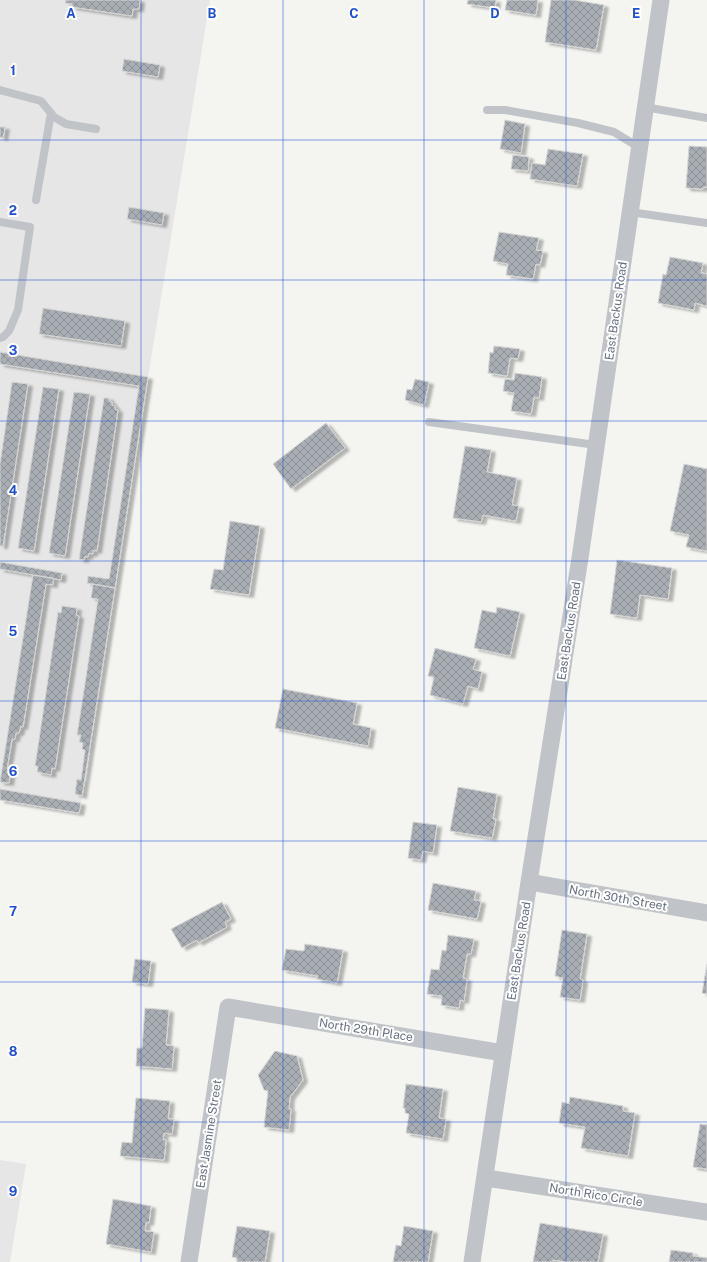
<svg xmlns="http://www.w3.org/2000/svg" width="707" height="1262" viewBox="0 0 707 1262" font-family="'Public Sans',sans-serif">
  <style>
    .built { fill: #e5e6e5 }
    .building { fill: url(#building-cross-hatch); stroke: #d6d6d4; filter: url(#shadow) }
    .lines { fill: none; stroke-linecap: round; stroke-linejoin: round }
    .service { stroke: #c0c3c7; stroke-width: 8 }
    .minor { stroke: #c0c3c7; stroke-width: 17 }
    .grid { fill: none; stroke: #1d4ed8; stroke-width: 1; stroke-opacity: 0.55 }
    .labels { text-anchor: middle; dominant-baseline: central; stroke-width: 4; stroke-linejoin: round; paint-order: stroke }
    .street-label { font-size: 12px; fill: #667080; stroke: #fff }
    .grid-label { font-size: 13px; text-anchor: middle; font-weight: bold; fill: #1d4ed8; stroke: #fff; stroke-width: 4; stroke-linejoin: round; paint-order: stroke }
  </style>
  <defs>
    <pattern id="building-cross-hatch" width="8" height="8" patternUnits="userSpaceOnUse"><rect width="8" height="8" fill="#a9aeb5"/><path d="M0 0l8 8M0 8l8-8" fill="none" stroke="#8d9298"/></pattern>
    <filter id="shadow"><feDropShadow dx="4.5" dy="2.5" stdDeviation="1" flood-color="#0004"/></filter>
  </defs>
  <rect width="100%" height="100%" fill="#f4f5f1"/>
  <path class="built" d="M0,0H210L148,377L79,813L0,800Z
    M0,1160L26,1164L10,1262H0Z"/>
  <path class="building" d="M66,0H140L139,9H133L132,16L72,7V4L65,3Z
    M468,0H496L495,8L467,4Z
    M507,0H538L536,15L505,10Z
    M551,0H574L604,5L596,50L545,42Z
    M124,59L160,65L158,77L122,71Z
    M505,120L525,124L521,153L500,149Z
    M0,127H5L3,138L0,137Z
    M689,146L707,147V187H704L703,189L686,188Z
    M548,149L583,154L577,186L530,179L532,163L545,165Z
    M513,155L529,157L528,171L511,169Z
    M129,207L164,213L162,225L127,219Z
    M499,232L539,238L536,250L543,251L540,265L536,264L533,279L506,275L508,264L493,261Z
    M670,257L703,263L701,273L707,274V306L695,303L694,310L658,303L663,274L666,275Z
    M43,308L125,321L121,346L39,334Z
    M494,346L520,349L518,359L510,358L507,376L488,373L490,352L493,353Z
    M0,352L148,377L115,588L87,583L88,576L109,579L139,386L0,364Z
    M515,373L542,377L539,398L534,397L531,414L511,411L514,393L503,391L505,379L514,380Z
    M415,379L429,382L424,405L405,400L407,389L412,390Z
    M12,382L28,384L3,546H0V464Z
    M43,387L59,389L34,551L18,548Z
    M74,392L90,394L65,556L49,553Z
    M104,398H109V401L112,402V405L115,406V409L118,410L97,551L93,550V554L89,553L88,557L85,556L84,560L79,559Z
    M326,423L345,448L291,489L273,464Z
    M465,446L491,450L487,472L517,478L512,505L519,506L516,521L483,515L481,522L453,518Z
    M684,464L707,469V551L686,547L689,535L670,531Z
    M230,521L260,526L249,595L210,589L214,569L223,570Z
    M617,560L672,568L668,599L640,595L637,618L610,614Z
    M0,562L62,573L61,580L0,569Z
    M33,575L53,578V585L46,584L23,727L21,726L19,733H16L15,739H12L7,769L11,770L9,783L0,782Z
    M93,584L115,588L82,796L75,794L77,779L81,780L85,750L82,749L83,743L79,742L81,735H77L98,599L91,598Z
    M62,606L77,608L76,615L79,616L55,769L52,768L51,775L37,772L38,766H35L58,612L61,613Z
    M497,607L520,612L510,656L474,648L482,610L496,613Z
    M435,648L476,659L473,669L482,672L478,689L468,686L463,704L430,695L434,677L428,676Z
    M283,689L357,703L353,724L371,728L368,746L275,728Z
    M458,787L497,794L493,819H496L492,838L450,831Z
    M0,789L81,803L79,813L0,800Z
    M413,822L437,825L433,853L423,851L421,860L408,858Z
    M433,883L476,891L474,900L481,901L477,919L428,910Z
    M222,902L231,919L225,922L227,927L198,943L197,940L182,948L171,929Z
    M562,930L587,934L580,979L583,980L580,1000L560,997L563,978L555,976Z
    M448,935L474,939L471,954H467L463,978L467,979L464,1001L460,1000L459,1008L441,1005L442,996L427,994L431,969L439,970L442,950L446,951Z
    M305,944L343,950L337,983L317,979L318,976L282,970L286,949L304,951Z
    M135,959L151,961L148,984L132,982Z
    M707,964V994L702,993Z
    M145,1008L169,1010L166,1045L174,1046L172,1069L136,1066L137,1048H142Z
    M275,1051L297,1056L303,1080L290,1097L289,1109H291L289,1130L264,1127L268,1091L264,1090L258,1075Z
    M406,1084L443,1089L439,1118L446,1119L443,1139L406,1133L409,1114L405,1113V1108H403Z
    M570,1097L623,1106V1111L635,1113L628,1156L581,1148L585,1127L559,1123L562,1102L569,1104Z
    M136,1098L170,1101L168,1119H174L172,1134L164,1133L163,1140H166L164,1160L120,1156L122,1142L132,1143Z
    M700,1124L707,1125V1169L693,1167Z
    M113,1199L151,1206L149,1223L146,1222L145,1231L154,1232L151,1252L106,1244Z
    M540,1223L603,1234L598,1262H567L553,1260V1262H533Z
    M237,1226L270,1231L265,1262H237V1258L232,1257Z
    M404,1226L433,1231L428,1262H393L396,1245L401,1246Z
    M671,1250L693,1253V1256L707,1258V1262H669Z"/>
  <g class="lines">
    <path class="service" d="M0,90L41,101L54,117L66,124L96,129
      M645,107L707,118
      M487,110H505L578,123L614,132L640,148
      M36,200L51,113
      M630,212L707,223
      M0,222L30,227L18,310L9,331L3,337L0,338
      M429,422L596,445"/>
    <path class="minor" d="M529,882L707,913
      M486,1178L707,1212
      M189,1262L228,1007L503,1053
      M472,1262L529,882L580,558L661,0"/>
  </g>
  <path class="grid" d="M141,0V1262M283,0V1262M424,0V1262M566,0V1262M0,140H707M0,280H707M0,421H707M0,561H707M0,701H707M0,841H707M0,982H707M0,1122H707"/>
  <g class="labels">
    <g class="street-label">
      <text transform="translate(616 311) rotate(-82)">East Backus Road</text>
      <text transform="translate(569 631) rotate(-81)">East Backus Road</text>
      <text transform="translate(618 898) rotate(10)">North 30th Street</text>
      <text transform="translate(519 951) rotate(-81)">East Backus Road</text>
      <text transform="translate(366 1030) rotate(9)">North 29th Place</text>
      <text transform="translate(209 1134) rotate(-81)">East Jasmine Street</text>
      <text transform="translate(596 1195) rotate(9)">North Rico Circle</text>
    </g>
  </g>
  <g class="grid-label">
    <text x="71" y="18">A</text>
    <text x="212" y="18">B</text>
    <text x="354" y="18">C</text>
    <text x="495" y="18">D</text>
    <text x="636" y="18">E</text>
    <text x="13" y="75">1</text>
    <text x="13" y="215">2</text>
    <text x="13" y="355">3</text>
    <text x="13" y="495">4</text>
    <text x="13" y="636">5</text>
    <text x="13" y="776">6</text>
    <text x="13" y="916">7</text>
    <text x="13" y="1056">8</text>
    <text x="13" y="1196">9</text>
  </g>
</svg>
